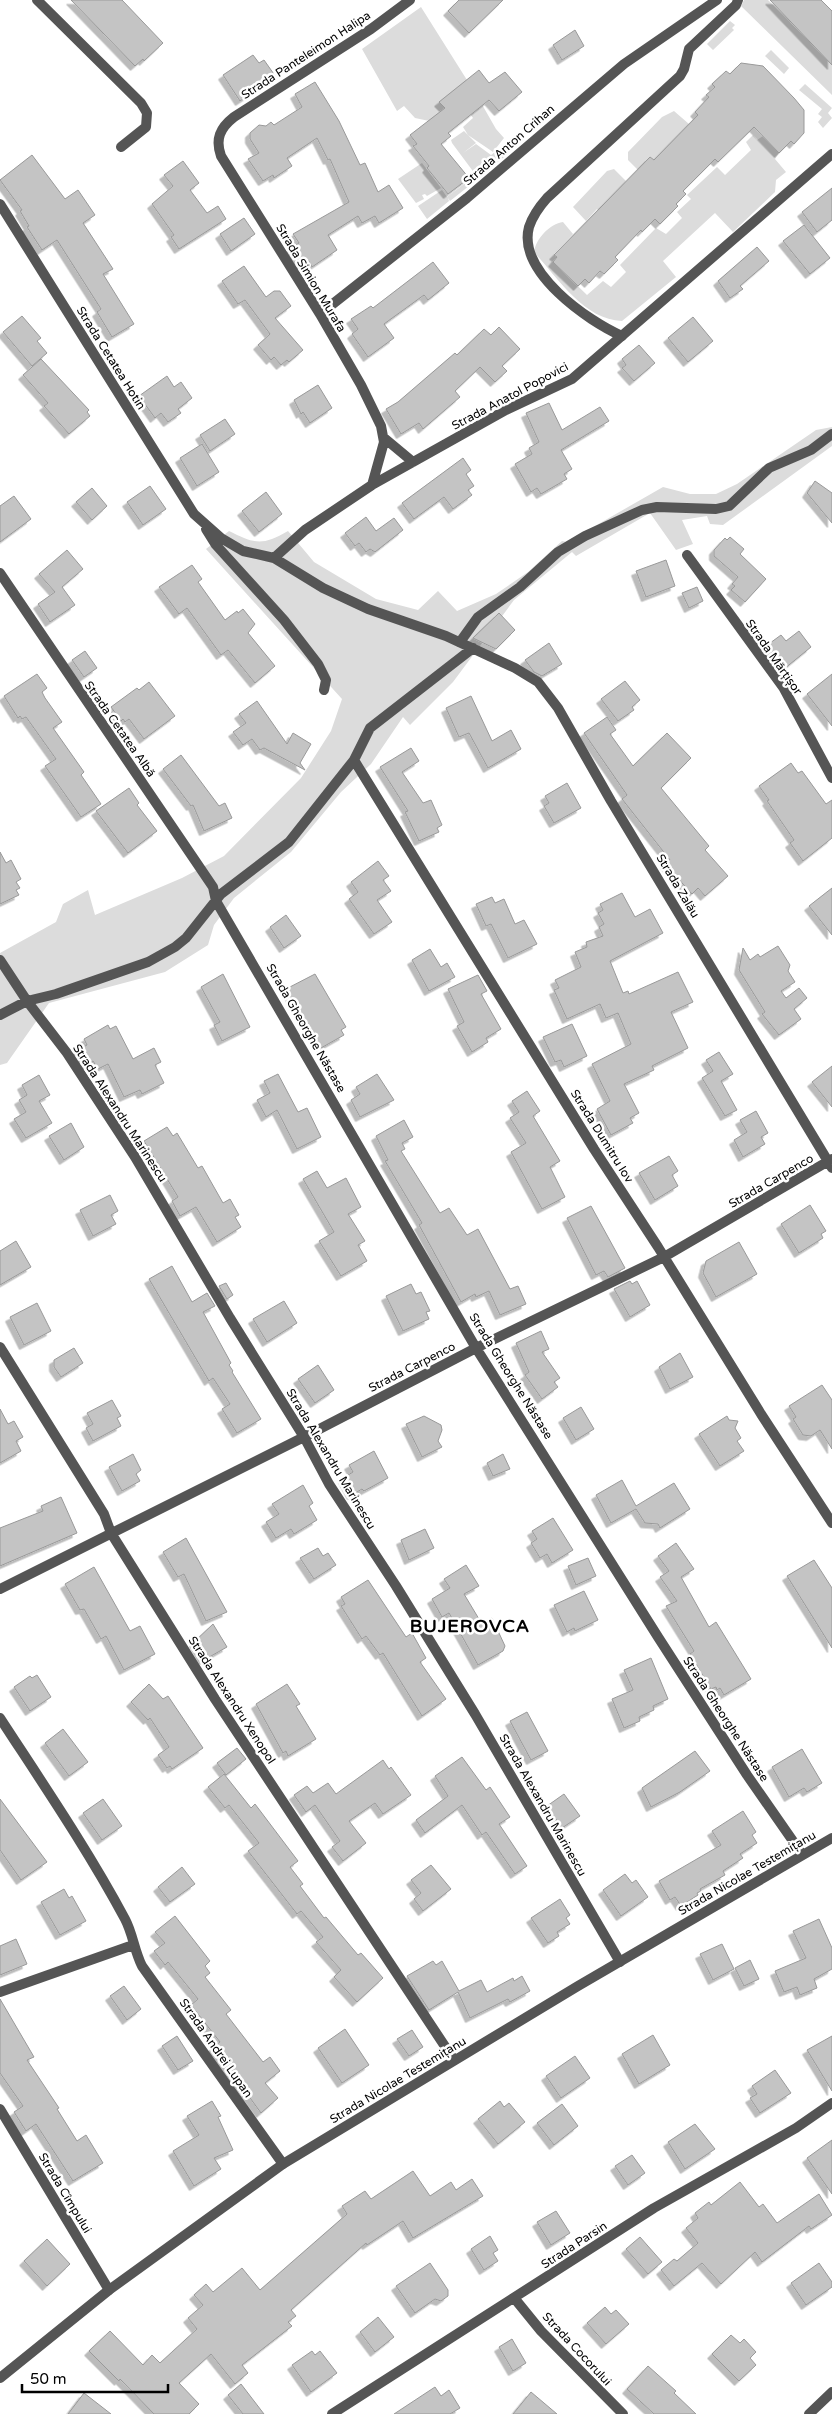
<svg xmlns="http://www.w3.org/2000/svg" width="832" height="2414" viewBox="0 0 832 2414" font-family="'Varela Round',sans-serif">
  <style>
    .green { fill: #dcdcdc }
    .building { fill: #c4c4c4; stroke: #999; filter: url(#shadow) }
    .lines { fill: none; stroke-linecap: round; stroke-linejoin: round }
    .service { stroke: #555; stroke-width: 10 }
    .minor { stroke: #555; stroke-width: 10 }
    .tertiary { stroke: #555; stroke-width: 10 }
    .labels { text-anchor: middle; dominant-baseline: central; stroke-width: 5; stroke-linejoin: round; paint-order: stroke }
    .street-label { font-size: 12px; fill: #000; stroke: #fff }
    .district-label { font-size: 18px; font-weight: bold; letter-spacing: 1px; fill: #000; stroke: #fff }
  </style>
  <defs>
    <filter id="shadow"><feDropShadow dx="-4.5" dy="4.5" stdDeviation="0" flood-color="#0004"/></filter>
  </defs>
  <rect width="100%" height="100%" fill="#fff"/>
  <path class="green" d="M744,0H768L832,64V95L741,6Z
    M421,7L472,88L434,122L415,118L404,106L397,111L362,49Z
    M730,21L735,25L732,28L734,30L713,50L707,44Z
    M771,50L789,68L784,74L765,56Z
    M805,84L832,108L828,113L832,118L823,128L818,122L822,117L818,114L822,109L799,90Z
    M480,101L496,129L504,138L493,152L468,135L463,127L473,118L468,111Z
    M674,111L689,124L674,140L657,164L650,157L638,170L628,160V152L662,117Z
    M464,131L476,143L463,153L476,144L491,155L499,149L504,157L478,178L452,143L451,140Z
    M753,135L757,140L763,136L779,153L775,159L786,172L776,180L775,192L733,232L715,213L663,261L676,277L622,321C584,320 557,277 534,252C536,238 550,224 563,222L573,234L554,254L557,257L553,262L587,295L603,281L611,287L626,272L620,265L656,228L666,234L682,218L677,212L691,199L687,195L717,167L725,175L751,150L746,142Z
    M422,163L441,188L427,196L425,194L422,195L424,199L416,203L398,179Z
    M614,169L626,181L601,213L597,209L586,221L573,207L607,171Z
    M471,179L474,182L450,201L448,198L449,201L427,219L418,206L442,190L447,197Z
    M832,427V446L723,525L710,524L707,516L682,520L693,544L676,550L650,513L576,556L572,552L514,600L453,682L410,725L403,717L371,764L341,792L291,852L234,898L214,925L208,945L165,972L49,1003L7,1063L0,1065V953L56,922L63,904L88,890L95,915L182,878L224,856L301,778L331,731L342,699L206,549L229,531C255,544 262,546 288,531L314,562L376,599L418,610L438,591L457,611L496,594L528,572L562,541L567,542L663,487L690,494H716L737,484L816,430Z"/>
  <path class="building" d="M71,0H122L163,43L144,61L143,59L135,66Z
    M459,0H503L469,33L448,11Z
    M770,0H821L832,11V65Z
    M575,30L584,46L562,60L553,45Z
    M253,55L259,63L264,60L276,77L240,101L223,75Z
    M741,63L763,66L794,98L804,110V133L794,144L791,141L779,153L754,127L718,162L715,159L683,191L686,194L676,204L678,206L660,224L655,219L642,232L641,230L615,257L618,260L604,274L600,271L589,283L585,279L578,286L553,262L557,257L554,255L650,157L654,160L698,115L695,112L709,97L706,95L715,87L712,84L726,71L730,74Z
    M479,70L489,83L505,72L522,92L499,111L489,100L448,133L451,136L441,144L469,178L448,194L427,168L429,166L413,146L417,144L410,135L445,108L439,102Z
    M315,82L339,121L360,165L365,163L378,192L389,185L403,208L379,223L375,216L362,223L358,216L328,235L337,250L312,267L308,260L299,266L289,249L299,243L293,234L349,202L330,159L328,160L317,138L287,158L292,166L274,178L273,175L263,181L248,159L259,153L250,139V133L259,125L266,126L271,122L274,125L302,107L295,94Z
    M32,155L65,199L78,190L95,215L83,223L113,269L103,274L134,324L112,337L97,312L101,309L57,240L42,250L27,227L29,226L20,211L22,210L0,180Z
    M183,161L199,183L190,190L207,213L218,206L226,219L179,249L171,237L174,235L152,204L173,186L164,175Z
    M832,188V220L817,232L802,212Z
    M244,218L255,234L231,251L220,234Z
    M804,225L830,258L810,274L783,241Z
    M757,247L769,261L740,286L743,289L730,298L718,281Z
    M433,262L449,283L428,300L424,295L384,324L394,338L368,357L352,334L358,329L351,319L371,306L373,308Z
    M244,266L266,297L274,291H280L291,306L275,318L303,350L289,362L287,360L281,365L274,357L271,360L258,345L270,334L245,300L238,304L222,281Z
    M22,316L41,338L37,341L47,353L32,366L3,332Z
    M693,317L713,341L688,362L668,338Z
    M499,327L520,349L502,366L507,371L495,382L480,367L455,391L460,397L423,429L419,423L401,434L386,409L398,402L455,353L457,355L484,329L491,335Z
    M639,345L655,363L634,381L622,368L626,365L622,359Z
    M41,359L89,410L87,412L90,416L69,434L44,406L48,403L23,375Z
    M167,376L174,387L181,382L192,398L178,409L181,413L168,422L161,413L155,418L139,396Z
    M318,385L332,408L310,423L303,412L301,414L294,400Z
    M549,403L562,430L600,407L609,421L561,450L572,469L564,474L567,479L541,494L537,488L531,492L515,464L532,454L529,448L539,442L526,413Z
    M225,419L235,434L210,451L200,435Z
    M202,444L219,472L197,486L180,458Z
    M463,458L471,470L466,474L474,486L468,490L472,495L453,509L444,497L414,519L402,503Z
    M815,481L832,493V523L807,493Z
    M150,486L166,509L143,525L127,502Z
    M92,488L107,506L92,520L76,502Z
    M266,492L282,514L259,532L242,511Z
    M14,496L31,519L0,542V506Z
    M366,517L376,531L394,518L403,530L375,552L370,549L366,552L359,543L355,546L345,533Z
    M730,537L744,549L740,554L766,579L745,602L731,590L735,586L732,584L738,577L714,556V550L725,538L727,540Z
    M67,550L83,569L62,587L75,605L50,622L38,604L55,592L39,574Z
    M666,560L675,586L646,597L636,571Z
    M192,565L202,579L198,582L225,620L237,611L238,613L243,609L255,624L248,633L275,666L255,683L228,650L221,655L187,608L179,614L159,587Z
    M697,587L703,601L689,608L682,593Z
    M499,613L515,630L496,649L473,638Z
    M799,631L811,647L784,669L766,646L781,635L786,641Z
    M549,643L562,664L542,676L534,672L525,660Z
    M85,651L97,668L84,677L72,660Z
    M37,674L47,688L42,692L45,698L62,722L53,728L84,772L81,775L101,804L81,817L45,766L56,759L26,717L22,719L20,716L18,718L4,696Z
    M832,674V726L807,694Z
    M625,681L640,700L632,707L634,710L618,721L601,699Z
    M149,682L175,716L144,739L129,719L125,722L123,719L121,721L111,707L137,688L139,690Z
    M471,696L492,741L511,730L521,749L488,768L469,733L459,737L446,708Z
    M257,701L287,744L293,733L311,744L300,763L305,770L264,748L260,750L252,739L243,745L233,732L246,723L239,714Z
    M607,717L616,730L610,734L633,766L667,733L691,758L661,788L709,846L705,850L728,876L705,896L698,888L692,894L665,864L670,860L622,799L627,795L584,733Z
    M411,748L419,761L402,772L423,803L431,800L442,825L437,828L439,832L419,841L405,812L408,811L380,767Z
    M181,755L219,806L225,803L232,818L204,831L193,805L191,806L163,769Z
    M791,763L798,773L802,771L826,804L832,800V838L803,861L790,843L794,840L767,801L769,800L759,786Z
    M567,783L581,808L554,823L544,806L549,803L545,796Z
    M129,788L139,803L137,805L157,831L128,853L96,811Z
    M0,852L6,863L11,860L21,879L16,882L20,888L16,890L19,895L0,904Z
    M378,861L389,876L383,880L391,891L377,900L392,922L374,934L349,899L358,892L351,882Z
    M832,888V935L809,906Z
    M622,893L635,917L650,909L663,933L610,961L623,993L628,991L629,994L678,972L693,1002L671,1012L688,1048L652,1066L654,1070L624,1084L639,1113L630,1118L633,1123L611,1135L597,1109L610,1101L592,1064L631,1044L618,1013L606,1018L600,1004L567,1019L554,990L559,988L555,980L581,967L575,952L587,947L586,942L603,936L599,927L604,924L598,913L603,910L600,904Z
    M492,897L495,903L504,899L515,924L524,920L537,944L508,958L491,924L486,926L476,904Z
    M286,915L301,936L284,948L270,927Z
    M778,946L790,965L788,971L795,982L781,991L786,998L799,988L807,998L794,1009L801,1019L779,1035L762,1014L765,1012L739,970L743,948L750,960L758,954L760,957Z
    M430,949L441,967L447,963L455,977L429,991L412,960Z
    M223,974L250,1027L222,1041L214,1025L220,1022L201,987Z
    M315,974L346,1027L341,1030L344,1035L321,1048L286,989Z
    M478,975L487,991L481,994L501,1029L486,1038L488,1042L472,1052L457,1026L464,1022L448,989Z
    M572,1024L587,1056L564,1067L561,1060L555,1062L543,1037Z
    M108,1025L110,1029L116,1026L133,1059L154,1048L161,1062L155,1065L164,1083L142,1094L140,1090L124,1097L108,1064L98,1069L93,1061L84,1066L75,1051L87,1045L84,1039Z
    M719,1052L733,1074L721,1081L737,1110L725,1116L702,1078L713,1071L706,1060Z
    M832,1066V1107L812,1082Z
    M278,1074L298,1112L307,1108L321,1137L297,1149L277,1110L266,1117L257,1100L270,1093L264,1081Z
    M377,1074L394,1100L360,1117L351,1100L360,1094L356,1087Z
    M39,1075L50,1095L39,1101L52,1123L26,1138L14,1119L26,1112L19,1100L27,1095L22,1085Z
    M527,1091L540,1111L533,1116L560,1161L550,1167L565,1197L542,1209L511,1152L526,1143L510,1118L519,1112L512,1101Z
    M756,1111L768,1133L761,1137L765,1144L743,1157L734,1140L747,1132L740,1120Z
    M404,1120L413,1137L402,1143L405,1149L401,1151L440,1213L449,1208L467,1235L478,1229L510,1289L518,1286L526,1304L500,1315L489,1291L476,1297L475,1294L461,1302L419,1225L422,1223L385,1161L388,1160L376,1136Z
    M71,1123L84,1147L64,1160L49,1136Z
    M167,1127L173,1136L177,1133L198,1168L202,1166L223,1203L230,1199L239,1215L235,1217L241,1227L217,1242L196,1207L180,1216L172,1201L178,1197L144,1141Z
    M669,1156L678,1171L672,1175L678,1186L655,1200L639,1173Z
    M317,1171L327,1188L346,1178L361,1207L348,1214L365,1241L358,1245L367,1261L341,1276L319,1241L334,1232L303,1179Z
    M110,1195L118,1211L111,1215L116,1224L93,1236L80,1210Z
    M810,1205L826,1231L821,1234L823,1238L799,1253L781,1224Z
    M591,1206L625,1268L608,1277L604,1271L596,1275L567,1218Z
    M16,1241L31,1267L0,1285V1251Z
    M739,1242L757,1274L716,1297L703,1273L706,1261Z
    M172,1266L192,1302L207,1293L215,1306L203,1312L231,1363L229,1365L233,1371L232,1372L261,1419L237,1433L222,1409L230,1404L213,1378L209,1381L149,1279Z
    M630,1281L632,1284L637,1281L650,1305L630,1317L614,1289Z
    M226,1283L233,1295L227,1299L219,1286Z
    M411,1284L416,1294L421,1292L430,1311L426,1312L429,1319L403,1331L386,1296Z
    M284,1301L297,1323L267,1342L253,1319Z
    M37,1303L51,1331L24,1345L10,1317Z
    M541,1331L549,1349L542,1352L560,1378L554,1382L558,1387L542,1399L525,1375L529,1372L516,1343Z
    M74,1348L83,1363L61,1377L54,1367V1360Z
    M680,1353L693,1377L670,1389L659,1367Z
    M318,1365L334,1390L315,1403L298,1379Z
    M822,1385L832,1400V1449L820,1430L811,1436L803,1435L793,1419L796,1417L789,1406Z
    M112,1400L121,1416L117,1418L121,1426L93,1441L86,1428L93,1424L87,1413Z
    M581,1407L594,1429L576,1440L563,1418Z
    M0,1409L8,1424L14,1421L23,1437L16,1441L21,1451L0,1463Z
    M424,1416L441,1425L442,1430L438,1441L442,1447L422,1457L406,1424Z
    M727,1416L729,1420L738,1421L735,1428L741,1438L737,1441L744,1451L720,1466L699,1434Z
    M374,1451L388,1478L364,1491L362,1489L352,1495L343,1478L353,1472L349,1465Z
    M133,1454L141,1470L136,1474L140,1481L122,1491L109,1467Z
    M503,1454L510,1469L493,1476L487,1463Z
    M622,1480L636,1506L674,1483L690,1509L660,1528L658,1524L645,1523L636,1509L611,1523L596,1495Z
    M303,1485L313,1503L309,1506L317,1520L294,1534L291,1529L276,1538L266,1522L279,1514L272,1504Z
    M61,1497L77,1533L0,1566V1528L43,1511L41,1506Z
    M553,1518L573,1550L552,1563L547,1554L540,1558L531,1543L537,1539L532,1531Z
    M425,1529L434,1548L409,1560L401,1540Z
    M186,1538L227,1612L206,1621L184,1574L178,1577L163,1552Z
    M676,1543L694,1569L681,1577L709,1627L716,1622L751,1679L724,1695L720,1688L717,1690L716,1687L711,1689L690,1654L694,1651L666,1606L677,1601L660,1577L669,1571L658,1556Z
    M318,1548L323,1556L328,1553L336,1565L314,1579L300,1558Z
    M588,1558L596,1576L576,1585L568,1566Z
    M814,1560L832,1588V1648L787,1576Z
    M466,1565L479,1586L464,1594L482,1624L492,1618L505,1646L503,1651L478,1665L449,1613L442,1617L432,1599L450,1588L444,1579Z
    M94,1567L130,1631L140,1626L155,1654L124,1670L106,1636L101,1639L84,1609L80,1610L65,1584Z
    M368,1580L406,1637L412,1633L426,1658L420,1662L446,1699L422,1716L383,1653L380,1655L366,1636L362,1639L341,1606L345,1604L341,1597Z
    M584,1591L598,1620L575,1631L574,1628L567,1632L554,1605Z
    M213,1624L227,1647L204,1660L194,1642Z
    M651,1658L668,1699L653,1706L654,1710L639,1717L640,1721L624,1728L612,1699L633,1690L624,1670Z
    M37,1675L51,1697L30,1711L14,1687L30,1676L32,1678Z
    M149,1684L163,1699L168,1696L203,1748L172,1769L170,1766L167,1768L158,1755L169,1747L150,1718L148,1720L131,1702Z
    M287,1684L300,1704L296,1706L316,1739L288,1756L286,1751L283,1753L256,1704Z
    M527,1712L548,1751L531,1760L510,1721Z
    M63,1729L88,1762L69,1776L45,1743Z
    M237,1748L246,1759L226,1775L217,1763Z
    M802,1749L822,1783L807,1792L804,1788L789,1797L772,1767Z
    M695,1751L710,1771L680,1792L651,1807L642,1788Z
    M462,1757L486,1790L490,1787L510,1817L499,1824L527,1866L515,1874L486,1832L482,1835L462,1805L425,1833L416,1820L448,1796L435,1776Z
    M383,1760L389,1769L391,1767L411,1795L383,1814L375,1803L349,1821L366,1843L343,1861L332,1847L340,1841L315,1805L306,1812L294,1795L307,1786L313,1793L328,1783L336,1794Z
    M224,1774L251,1808L255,1804L298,1861L290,1867L303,1884L300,1886L324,1918L326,1917L358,1955L361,1953L383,1978L357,2002L334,1977L341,1970L316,1942L323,1937L301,1911L297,1914L248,1851L259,1843L229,1805L225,1808L208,1787Z
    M564,1794L580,1816L562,1828L547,1806Z
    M0,1799L47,1862L21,1880L0,1850Z
    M103,1799L122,1826L102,1840L83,1813Z
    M743,1811L756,1832L752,1835L757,1843L740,1854L743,1858L723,1871L725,1875L700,1889L701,1891L697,1893L698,1895L681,1906L675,1897L670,1900L659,1881L721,1845L712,1831Z
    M431,1865L451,1889L423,1911L414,1899L421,1893L411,1880Z
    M182,1867L195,1884L170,1902L158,1887Z
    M625,1874L632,1883L636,1880L648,1897L621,1916L603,1890Z
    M64,1889L69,1898L72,1896L86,1921L60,1935L41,1902Z
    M560,1899L570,1915L566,1918L570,1924L557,1932L559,1936L548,1943L531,1918Z
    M175,1916L210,1961L205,1966L210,1973L205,1977L231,2010L226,2014L263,2062L270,2057L280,2071L265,2083L278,2098L261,2113L213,2047L220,2042L191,2005L198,1999L168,1962L165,1965L154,1951L165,1943L155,1932Z
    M819,1919L832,1948V1969L814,1979L817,1988L800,1995L797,1987L784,1992L775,1971L806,1958L793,1931Z
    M16,1939L27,1964L0,1975V1946Z
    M722,1944L734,1969L713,1980L700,1954Z
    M750,1960L759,1979L744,1986L735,1968Z
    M433,1961L436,1965L442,1961L459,1991L481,1980L487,1992L513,1978L514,1981L522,1976L530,1991L510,2002L508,1999L470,2018L458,1992L429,2010L407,1976Z
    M124,1986L141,2009L127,2020L110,1996Z
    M0,1999L34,2057L27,2060L59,2108L57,2109L77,2141L86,2135L103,2163L73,2181L36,2124L26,2131L14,2112L23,2106L0,2073Z
    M345,2029L369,2065L342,2083L318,2048Z
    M412,2030L423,2047L409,2056L397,2039Z
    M653,2035L670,2065L639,2084L622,2054Z
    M177,2036L193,2061L178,2070L162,2046Z
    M832,2036V2091L807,2050Z
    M575,2056L590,2078L561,2098L546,2076Z
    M775,2070L791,2093L760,2113L750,2098L757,2094L752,2086Z
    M212,2101L221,2116L218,2117L233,2150L214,2158L221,2169L194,2186L173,2151L199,2135L187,2116Z
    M500,2101L504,2107L509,2103L525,2122L498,2144L478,2119Z
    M562,2104L578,2126L554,2145L537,2123Z
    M695,2124L715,2149L685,2169L668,2142Z
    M832,2140V2194L807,2158Z
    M632,2155L645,2173L628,2185L615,2166Z
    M413,2171L430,2196L451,2182L456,2190L472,2179L483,2196L413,2238L403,2221L367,2245L366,2243L291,2310L296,2316L288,2322L292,2326L242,2365L248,2373L235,2384L211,2354L179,2383L199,2404L189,2414H154L120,2379L119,2381L89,2351L110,2331L143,2365L152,2355L160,2363L197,2329L188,2318L203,2305L194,2295L206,2284L213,2292L242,2268L260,2290L347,2214L342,2206L365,2191L371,2199Z
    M740,2182L759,2207L763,2204L777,2223L819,2194L832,2215L811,2229L809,2226L762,2262L755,2252L721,2284L702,2263L674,2286L661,2270L674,2259L677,2261L698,2243L686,2228L698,2218L695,2213L709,2202L711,2205Z
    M556,2211L570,2233L551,2245L537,2222Z
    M490,2236L498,2250L493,2253L498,2261L484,2270L471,2249Z
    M640,2237L662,2262L648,2274L626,2249Z
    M47,2239L70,2264L47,2286L24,2261Z
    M430,2263L448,2290V2296L441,2301L435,2299L415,2313L396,2286Z
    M819,2263L832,2282V2287L806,2305L791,2283Z
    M605,2307L611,2314L616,2310L629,2324L606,2344L587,2323Z
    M378,2317L394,2337L375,2352L360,2332Z
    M731,2335L740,2343L744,2339L756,2352L750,2358L756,2365L739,2381L712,2354Z
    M512,2339L526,2363L513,2371L499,2347Z
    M312,2351L315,2355L320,2351L337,2373L311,2392L292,2365Z
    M648,2366L676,2391L674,2393L696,2414H654L627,2389Z
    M241,2384L264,2414H243L228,2395Z
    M435,2387L441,2396L449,2390L460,2408L450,2414H394Z
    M531,2392L557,2414H513Z
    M84,2393L111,2414H68Z"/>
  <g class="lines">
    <path class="service" d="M37,0L141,103L147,113L146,127L121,147
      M622,336C588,321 517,272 529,227C533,215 539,207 547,198L680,76L684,69L689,49L736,5L738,0
      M460,642L478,617L520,587L558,552L585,536L642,510L657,507L716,509L729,506L769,468L811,450L832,434"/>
    <path class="minor" d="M0,204L194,514L221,538L243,551L274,558L323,588L368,609L446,636L515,668L538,682L558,708L611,801L832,1168
      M320,314L467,198L624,64L717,0
      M383,437L413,462
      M372,485L384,442L381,426L361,385L320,314L221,156C215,139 220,128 234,117L371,29L410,0
      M206,529L216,545L284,620L318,664L326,680L324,690
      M687,555L783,687L832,778
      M274,558L305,530L372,485L506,410L572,379L832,154
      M0,573L213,887L216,901L476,1348L658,1637L747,1775L802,1854
      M354,760L594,1149L658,1247L761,1414L832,1523
      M0,960L27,1001L67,1053L135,1157L230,1318L304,1437L329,1484L396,1586L475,1714L620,1962
      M0,1015L27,1001L56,994L148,962L175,947L186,938L221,894L289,842L354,760L370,728L473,648
      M0,1347L104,1514L111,1533L215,1699L454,2060
      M0,1589L304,1437L476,1348L664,1257L832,1159
      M0,1718C43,1784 88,1850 125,1919C133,1934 134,1950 142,1966L283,2164
      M0,1992L133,1945
      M0,2109L109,2290
      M515,2299L541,2331L623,2414
      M332,2414L654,2208L796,2128L832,2103
      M809,2414L832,2392"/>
    <path class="tertiary" d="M0,2378L109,2290L283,2164L578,1986L832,1838"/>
  </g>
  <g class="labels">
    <g class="street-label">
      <text transform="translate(306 55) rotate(-33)">Strada Panteleimon Halipa</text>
      <text transform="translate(509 145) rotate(-41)">Strada Anton Crihan</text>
      <text transform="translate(311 278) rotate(59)">Strada Simion Murafa</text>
      <text transform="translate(111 358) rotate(58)">Strada Cetatea Hotin</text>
      <text transform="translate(510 396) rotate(-28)">Strada Anatol Popovici</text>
      <text transform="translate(774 657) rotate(55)">Strada Mărțișor</text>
      <text transform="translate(120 729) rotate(55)">Strada Cetatea Albă</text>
      <text transform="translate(678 886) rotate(59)">Strada Zalău</text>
      <text transform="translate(306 1028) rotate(60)">Strada Gheorghe Năstase</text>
      <text transform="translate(120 1113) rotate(57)">Strada Alexandru Marinescu</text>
      <text transform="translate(602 1136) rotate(58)">Strada Dumitru Iov</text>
      <text transform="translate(771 1181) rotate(-30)">Strada Carpenco</text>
      <text transform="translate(412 1367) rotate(-27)">Strada Carpenco</text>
      <text transform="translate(511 1376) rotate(58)">Strada Gheorghe Năstase</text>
      <text transform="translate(331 1459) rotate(59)">Strada Alexandru Marinescu</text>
      <text transform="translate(232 1700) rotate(57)">Strada Alexandru Xenopol</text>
      <text transform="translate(726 1719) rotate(57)">Strada Gheorghe Năstase</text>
      <text transform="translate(543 1805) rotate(60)">Strada Alexandru Marinescu</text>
      <text transform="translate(747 1873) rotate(-30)">Strada Nicolae Testemițanu</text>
      <text transform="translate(216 2048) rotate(55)">Strada Andrei Lupan</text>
      <text transform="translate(398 2080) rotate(-31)">Strada Nicolae Testemițanu</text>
      <text transform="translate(65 2193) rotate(59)">Strada Cîmpului</text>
      <text transform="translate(574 2245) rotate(-33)">Strada Parsin</text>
      <text transform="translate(577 2349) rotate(47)">Strada Cocorului</text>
    </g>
    <g class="district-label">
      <text x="470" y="1626">BUJEROVCA</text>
    </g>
  </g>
  <path d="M22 2384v8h146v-8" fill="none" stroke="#000000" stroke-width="2.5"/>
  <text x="30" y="2384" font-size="15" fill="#000000" stroke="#ffffff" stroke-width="4" paint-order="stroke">50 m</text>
</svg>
